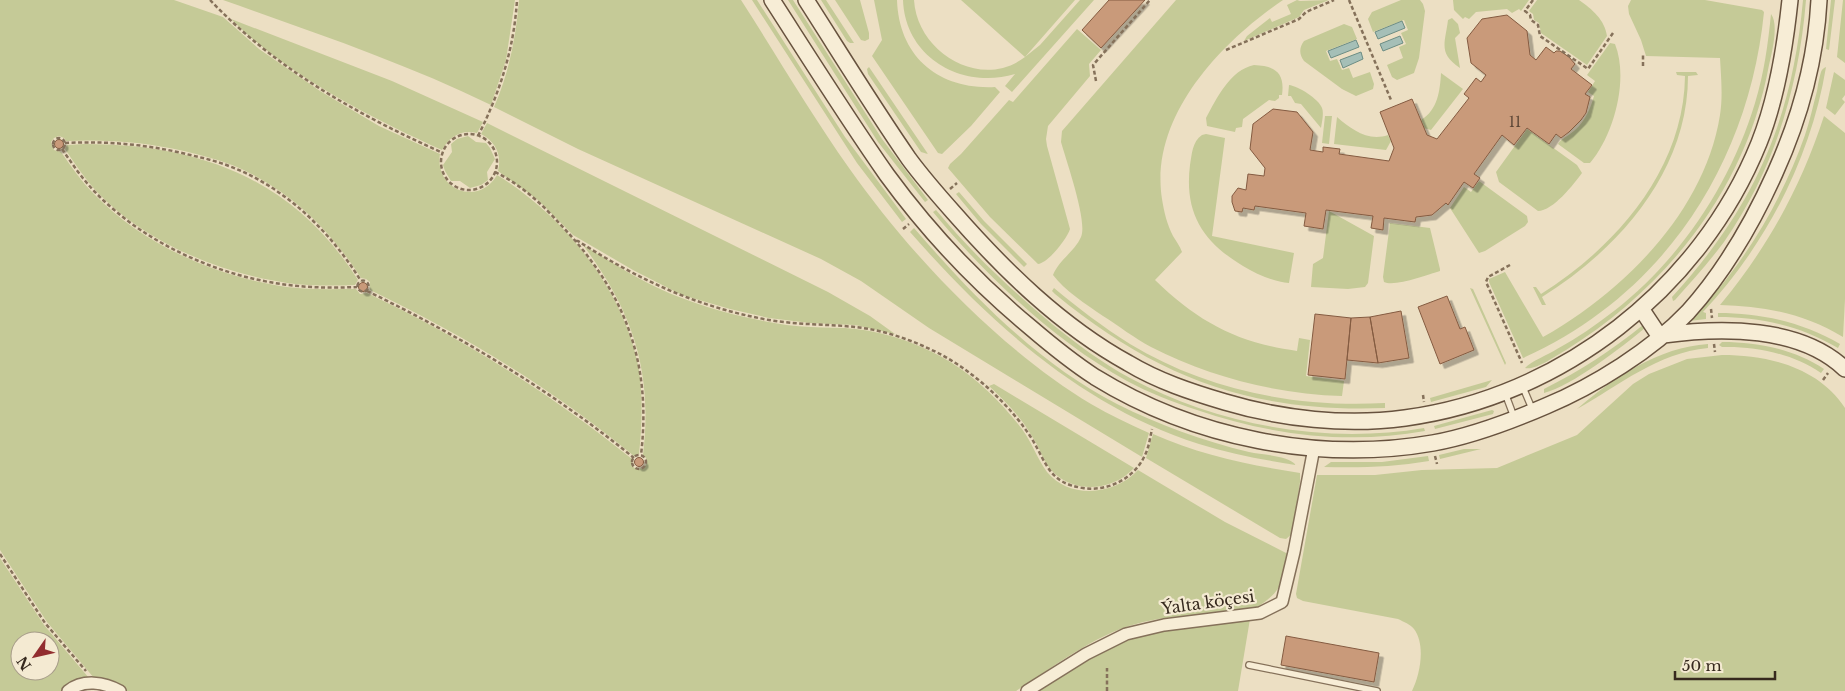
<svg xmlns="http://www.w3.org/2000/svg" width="1845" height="691" viewBox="0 0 1845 691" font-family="'Libre Baskerville',serif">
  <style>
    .green { fill: #c5ca97; fill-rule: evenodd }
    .water { fill: #a5bfb7; stroke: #6c8d84 }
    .building { fill: #c99a7a; stroke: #845b41; filter: url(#shadow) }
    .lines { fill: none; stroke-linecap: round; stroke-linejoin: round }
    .lane-casing { stroke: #85715a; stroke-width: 8 }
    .street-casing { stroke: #85715a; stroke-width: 14 }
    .secondary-casing { stroke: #67523e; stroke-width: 18 }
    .path { stroke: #85715a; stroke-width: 2.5; stroke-dasharray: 4 2.5; stroke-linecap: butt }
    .lane { stroke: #f7edd6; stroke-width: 5.5 }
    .street { stroke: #f7edd6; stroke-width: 11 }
    .secondary { stroke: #f7edd6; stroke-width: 15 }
    .labels { text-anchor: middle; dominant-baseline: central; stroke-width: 4.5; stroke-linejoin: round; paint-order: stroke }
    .number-label { font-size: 14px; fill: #5b4535 }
    .street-label { font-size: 16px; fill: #36291e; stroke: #f4ead2 }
  </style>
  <defs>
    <filter id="shadow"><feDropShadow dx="4.5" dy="4.5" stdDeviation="0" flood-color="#0004"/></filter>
  </defs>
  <rect width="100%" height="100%" fill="#ecdfc3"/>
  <path class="green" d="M0,0H174L223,17L259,49L320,91L379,126L440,154C434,190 479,207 497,175C564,216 625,291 639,370C643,398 642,426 639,454L634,456C553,389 464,335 370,290V282L366,279L361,278C330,229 287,187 232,165C216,159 200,155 184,151C145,142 106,139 66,141L64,138L59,136L54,138L51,142L54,150L61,152C71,166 81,181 94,194C143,245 217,277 287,287C310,290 333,289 356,289L360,294L367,293C462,338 550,393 632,459V466L636,469L644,468L647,463L646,458L643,455C653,371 633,312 583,245C608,260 632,276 658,288C690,303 724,313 759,320C776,324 794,326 811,327C826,328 841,327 856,329C890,333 923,345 952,363C978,380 999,400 1018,424C1031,439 1036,457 1047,472C1070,500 1115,495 1138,470L1225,522L1288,554C1281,585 1284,589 1256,608C1217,616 1175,613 1136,624C1094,635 1052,668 1016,691H127L111,682L94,678L47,622L0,550Z
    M223,0H515L506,60L491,105C405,63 313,32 223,0Z
    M519,0H741C777,56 811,114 849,168C911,256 1000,349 1091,404C1110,415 1129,424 1149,433L1142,457L929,328L861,281L821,259L578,149L494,107C509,73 516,37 519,0Z
    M752,0H757L845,137L906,219L902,222L857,163Z
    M788,0H793L882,139L928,200L925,202L878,142Z
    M821,0H826L854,43H850L847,41Z
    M835,0H860L869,33V39L865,41L861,40Z
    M874,0H897C899,57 939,90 995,87L1000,92L971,126L942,154L938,153L872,56L882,40Z
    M903,0H914C917,52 980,91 1025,57L961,0H1075L1025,57L1040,45L1080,0H1094L1012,92L1005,86L1015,74C963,90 905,58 903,0Z
    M1176,0H1283C1221,42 1149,117 1162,199C1164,212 1167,224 1173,236C1176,241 1180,246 1182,252L1155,280C1198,322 1238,343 1297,351L1299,338L1310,340L1306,376L1344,381L1342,396C1276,394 1210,377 1151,347C1134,338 1119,326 1103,316C1087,305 1064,290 1053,275C1059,260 1075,251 1081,237C1088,222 1066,160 1061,142L1062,131Z
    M1297,0L1300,1L1329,0L1304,10L1299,17L1244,41L1247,36L1270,18L1272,22L1291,14L1287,5Z
    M1401,0H1420L1423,4L1425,11L1419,58L1414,73L1397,80L1392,77L1387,65L1403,58L1399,47L1406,44L1401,33L1408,30L1404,20L1373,32L1368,19L1372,12Z
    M1453,0H1529L1521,11L1519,9L1512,13L1507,9L1476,12L1469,19L1465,17L1463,19L1454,10Z
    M1537,0H1579C1592,9 1605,20 1607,36L1587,65L1541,33L1539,23L1534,20L1533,14L1529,11Z
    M1631,0H1705L1762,10L1764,12C1749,163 1664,295 1523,358L1489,282V279L1505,272L1543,337C1556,330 1569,321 1581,313C1647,266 1707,197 1720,115C1723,97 1721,76 1720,58L1646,56L1641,40L1629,14L1628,6Z
    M1803,0H1806C1799,87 1774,170 1724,242C1709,262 1692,281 1675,300L1673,301L1672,297C1754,207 1792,122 1803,0Z
    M1831,0H1835L1829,50L1826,49Z
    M1843,0H1845V63L1837,57Z
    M1771,14C1779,24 1772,52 1769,65C1747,186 1669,286 1566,350C1557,355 1535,371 1525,368C1531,361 1548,355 1557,349C1577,338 1596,325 1614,311C1680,260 1731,183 1755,103C1764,74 1768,44 1771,14Z
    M1452,18L1458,24L1460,33L1455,38L1460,68C1438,53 1445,44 1448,20Z
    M231,19L392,81L483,122L477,133C461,129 449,137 442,150C371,118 287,75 231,19Z
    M1344,24L1352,27L1357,39L1326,51L1330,61L1337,59L1342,70L1349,68L1353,78L1370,72L1374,84L1373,89L1356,96L1342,89L1304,61C1299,54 1299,48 1304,41Z
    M1077,29L1101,50L1089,64L1090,76L1048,126L1046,139L1047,146L1070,229C1067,239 1048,263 1038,264L990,217L948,168L950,164L961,154L1009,100L1013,102Z
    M1610,43L1615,44C1629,79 1614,135 1590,163H1584L1558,144C1561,139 1565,138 1570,134C1583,125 1590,111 1594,96L1588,92L1595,81L1587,75Z
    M1254,65C1276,66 1285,73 1282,95H1279V98L1275,101L1269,100L1243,119L1242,127L1236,128L1235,132L1207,126L1206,118C1217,98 1230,70 1254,65Z
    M869,67L928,154L921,152L868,74L867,69Z
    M1826,67C1811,158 1766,245 1703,312L1706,313V319L1689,321C1741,270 1781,203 1805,135C1810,120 1813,106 1817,91C1818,85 1819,78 1821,72C1822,69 1824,68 1826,67Z
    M1676,72H1696L1698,75L1688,76C1688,171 1619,249 1542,297L1546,305H1542L1533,287H1536L1541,294C1616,247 1684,169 1685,76L1677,75Z
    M1834,72L1845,80V95L1842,99L1845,102L1835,115L1826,108Z
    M1441,73L1463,89L1431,130L1424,128L1421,120C1438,110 1440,90 1441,73Z
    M1289,85C1298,86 1319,99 1322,108C1324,113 1322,122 1321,128L1301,104L1295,103L1291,96H1288Z
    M1325,116H1332L1329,144L1322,143Z
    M1824,116L1845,133V299L1843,337C1805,314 1765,306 1720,305C1768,247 1801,187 1824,116Z
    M1337,117C1351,129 1368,142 1388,135L1391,141L1386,150L1334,144Z
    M487,123L828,292L870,316L895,334L855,325L810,323L769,318L730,309L682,295L633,270L573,235L538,200L498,171C502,155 496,142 481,134Z
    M1527,129L1577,165L1582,173C1574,184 1553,211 1538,211L1499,182L1496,172Z
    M1206,134L1225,138L1212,236L1294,253L1289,283C1274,282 1256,274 1243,266C1203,242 1184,213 1190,165C1192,154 1192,142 1202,135Z
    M468,136L476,142L486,143L490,148L495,159L487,172L488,180L481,185L470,188L460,181H451L445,171L443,165L452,152L451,144L457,139Z
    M84,144C200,144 294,179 358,280L355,285C332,286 309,286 287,283C219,273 145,242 97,192C85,179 75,164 65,149L67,145Z
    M1479,181L1527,216L1528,222L1525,226L1485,251L1479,253L1450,208L1464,187L1471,192Z
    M959,192L984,221L1027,264L1024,267L981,224L956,194Z
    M936,210C971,252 1010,289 1052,324C1077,344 1102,363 1130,378C1218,425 1325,445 1424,428L1425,431C1348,445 1270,435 1197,410C1173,402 1149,393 1127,381C1055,342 985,275 933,212Z
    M1329,211L1374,236L1368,283L1365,287L1348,289L1311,287L1313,264L1323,258Z
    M1390,223L1430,228L1440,269V271C1427,275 1395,287 1384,282L1383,277Z
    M914,228C971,294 1038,364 1117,404C1159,425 1203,441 1249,452C1262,455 1287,455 1296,465C1263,460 1231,454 1199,444C1081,406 990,323 910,232Z
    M1054,288C1078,308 1103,327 1130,344C1206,390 1296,408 1385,403V408C1252,413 1157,378 1055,294L1052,291Z
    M1470,288L1473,289L1506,363L1505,365Z
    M1718,313C1761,313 1802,322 1840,344L1838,348C1801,326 1761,317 1718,317Z
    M1643,325H1644L1645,328C1622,347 1572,386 1544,393V389C1580,371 1612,350 1643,325Z
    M1722,342C1757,342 1794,349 1824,369L1821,373C1793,354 1756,346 1722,347L1719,345Z
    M1708,344V348C1657,353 1620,385 1577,409C1613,378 1659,347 1708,344Z
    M1722,355C1768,355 1818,367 1845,408V691H1412C1420,675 1426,645 1414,629C1410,624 1404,622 1398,619L1303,601L1297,598L1296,594L1317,475H1375L1422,470L1497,468L1577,435L1633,384L1649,374L1687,359Z
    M1492,380L1486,387L1431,402L1430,398Z
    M994,384L1134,468C1114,490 1078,494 1055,474C1044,464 1041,450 1033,438C1022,418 1005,401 989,386Z
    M1492,410L1494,411L1493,414L1435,429L1434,426Z
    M1153,434C1200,455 1249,465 1300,473V482L1292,534L1286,539L1280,538L1146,458Z
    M1464,449H1481L1440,459L1439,455Z
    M1428,456L1429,461C1394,467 1360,468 1324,467L1331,462H1382Z
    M0,558L44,625L89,678L81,679L61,691H0ZM20,641H50V671H20Z
    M1250,619L1238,691H1034C1062,674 1088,655 1118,642C1155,626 1209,624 1250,619Z"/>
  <path class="water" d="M1402,21L1405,28L1378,39L1375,32Z
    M1400,36L1403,43L1383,51L1380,44Z
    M1356,40L1359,47L1331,58L1328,51Z
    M1361,52L1363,59L1343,68L1340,60Z"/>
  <path class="building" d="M1109,0H1145L1101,48L1082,30Z
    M1507,15L1527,31L1530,55L1536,60L1546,47L1554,53L1556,51H1560L1569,57L1575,64L1571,69L1592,85L1585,94L1590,97L1586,113L1581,120L1569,132L1561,138L1556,134L1549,144L1527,128L1514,145L1502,135L1474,174L1480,178L1473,188L1464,182L1448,205L1446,203L1432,215L1416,217L1415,222L1384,218L1383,230L1371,228L1373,216L1326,210L1323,229L1304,226L1306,213L1255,206L1254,210L1243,208L1242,212L1235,211L1232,202V196L1238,188L1246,190L1248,174L1264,176L1265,168L1250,149L1253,124L1273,109L1297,112L1313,132L1310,150L1323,152V147L1340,149L1339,154L1389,161L1394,148L1380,112L1412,99L1427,135L1437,139L1469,98L1464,94L1476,78L1481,82L1486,75L1471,63L1467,38L1482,19Z
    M54.5 144a4.5 4.5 0 1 1 9 0a4.5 4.5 0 1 1-9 0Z
    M358.5 287a4.5 4.5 0 1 1 9 0a4.5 4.5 0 1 1-9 0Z
    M1447,296L1460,329L1465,327L1474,350L1440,364L1418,307Z
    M1401,311L1409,358L1378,363L1370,317Z
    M1315,314L1351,318L1345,379L1308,375Z
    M1370,317L1378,363L1347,360L1351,318Z
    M634.5 462a4.5 4.5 0 1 1 9 0a4.5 4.5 0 1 1-9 0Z
    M1286,636L1379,653L1374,682L1281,665Z"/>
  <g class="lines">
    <defs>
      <path id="lane" d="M1522,385L1533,411
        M1505,393L1514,417
        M1249,665L1377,691"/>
      <path id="street" d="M68,691C83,679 104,682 120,691
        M1027,691L1086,654L1126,634L1164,625L1260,613L1282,602L1294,552L1314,448"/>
      <path id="secondary" d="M772,0C810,59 847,118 887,175C928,231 977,283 1030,327C1051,345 1072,362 1095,377C1194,438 1318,463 1433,443C1472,436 1509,422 1546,406C1594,386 1652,350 1688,312C1725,271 1753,222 1775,173C1799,120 1816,59 1819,0
        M806,0C840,53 873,107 909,159C923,178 938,195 954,213C1004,270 1061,326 1128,363C1158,381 1191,392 1225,402C1282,419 1346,426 1405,418C1561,397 1700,289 1759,143C1777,98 1785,48 1790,0
        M1642,310L1660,337
        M1663,335C1721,327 1800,326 1845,369"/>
    </defs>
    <use href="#lane" class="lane-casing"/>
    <use href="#street" class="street-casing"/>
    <use href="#secondary" class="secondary-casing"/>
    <path class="path" d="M210,0C276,69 356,114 443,153
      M1349,0L1391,100
      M1533,0L1525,11L1530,15L1531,20L1538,25L1540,36L1588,69L1613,33
      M1226,50L1299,19L1306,12L1334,0
      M1643,66V55
      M1096,81L1093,65L1150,0
      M441 162a28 28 0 1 1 56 0a28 28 0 1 1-56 0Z
      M478,136C500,92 514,49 517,0
      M53 144a6 6 0 1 1 12 0a6 6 0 1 1-12 0Z
      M65,143C105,141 143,144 182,153C198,157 214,160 229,166C285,187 330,231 361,281
      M62,149C73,165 83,180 97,194C146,244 220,277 289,285C312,288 335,288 357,287
      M495,172C520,184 542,204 560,224C625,292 652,362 641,455
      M950,189L957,183
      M903,229L909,224
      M576,241H578C639,280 697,307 769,320C798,325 827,324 855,327C884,330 912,340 938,353C965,367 988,386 1009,409C1017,418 1025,428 1032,439C1047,464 1049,483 1083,488C1108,492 1135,478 1145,455C1149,447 1150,438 1152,429
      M1510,265L1488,277L1486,282L1522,363
      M357.5 286a5.5 5.5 0 1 1 11 0a5.5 5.5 0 1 1-11 0Z
      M367,291C462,337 552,391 634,458
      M1711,309L1712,318
      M1714,344L1715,352
      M1823,380L1828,373
      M1423,395L1424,402
      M632 462a7 7 0 1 1 14 0a7 7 0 1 1-14 0Z
      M1435,456L1437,464
      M0,554L45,623L86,671
      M1107,691V668"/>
    <use href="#lane" class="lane"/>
    <use href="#street" class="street"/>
    <use href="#secondary" class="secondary"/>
  </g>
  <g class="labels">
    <g class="number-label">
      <text x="1515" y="122">11</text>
    </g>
    <g class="street-label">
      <text transform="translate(1208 602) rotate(-8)">Ýalta köçesi</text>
    </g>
  </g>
  <g transform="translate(35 656) rotate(236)"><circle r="24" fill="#f4ead2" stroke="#a89d8a"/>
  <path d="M0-4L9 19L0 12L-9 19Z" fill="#922d2f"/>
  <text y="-8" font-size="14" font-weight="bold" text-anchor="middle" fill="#36291e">N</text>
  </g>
  <path d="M1675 671v8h100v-8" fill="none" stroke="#36291e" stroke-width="2.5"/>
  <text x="1682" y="671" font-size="15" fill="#36291e" stroke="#f4ead2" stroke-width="4" paint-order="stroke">50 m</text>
</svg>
